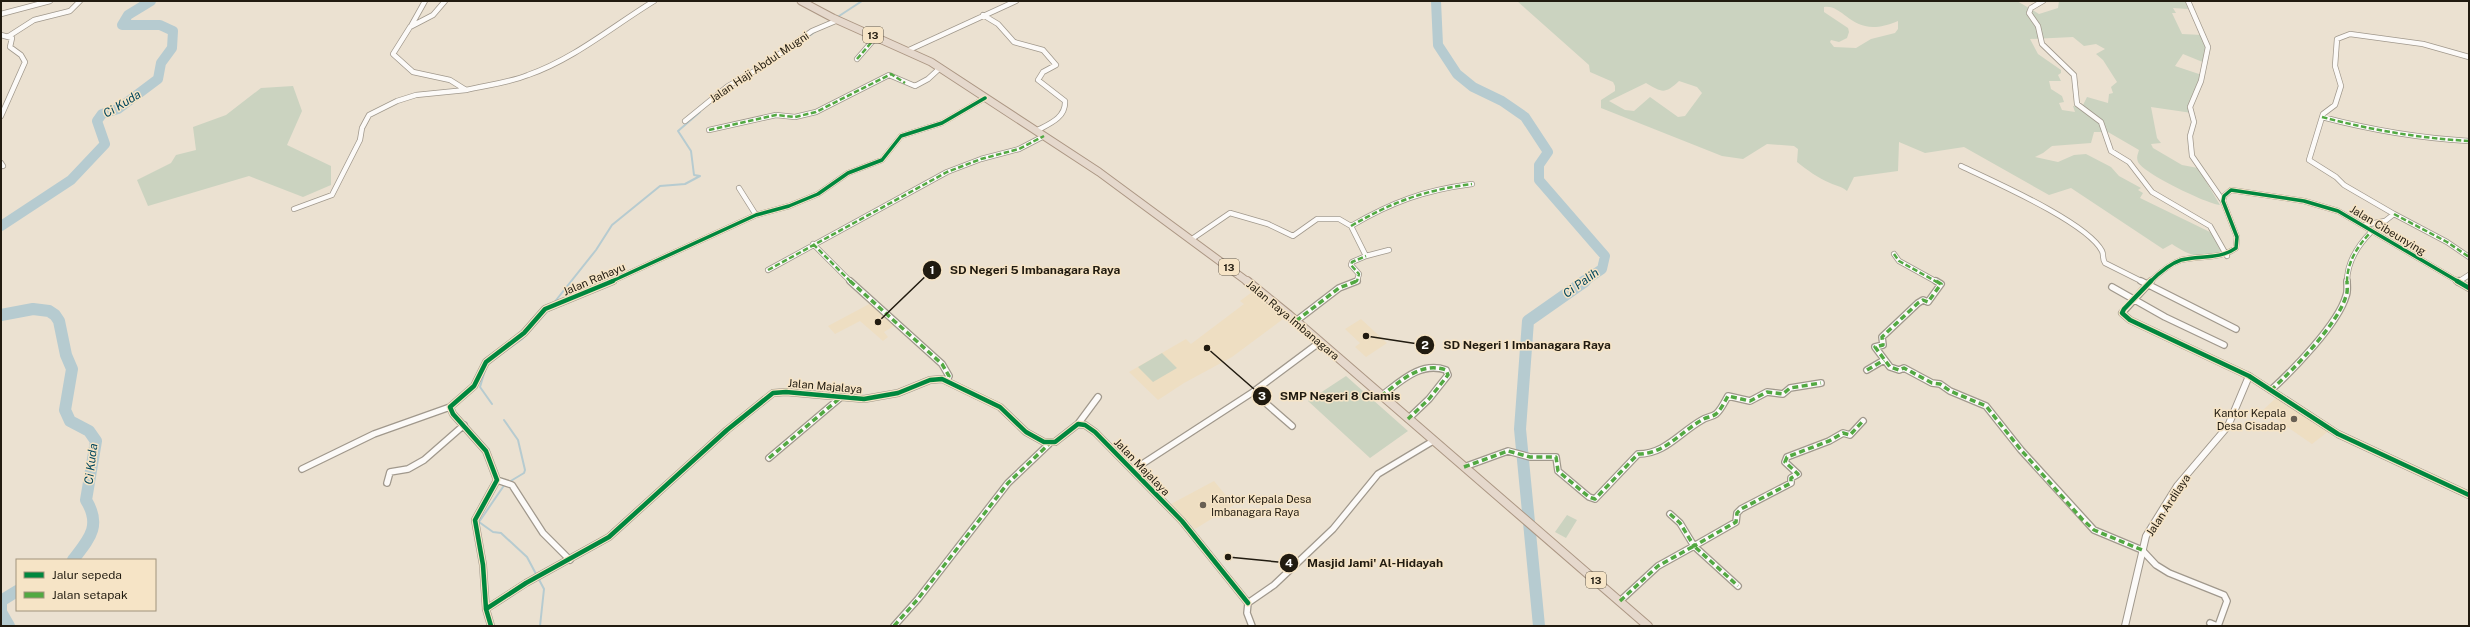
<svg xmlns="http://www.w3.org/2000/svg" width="2470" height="627" viewBox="0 0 2470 627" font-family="'Public Sans',sans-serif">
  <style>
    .built { fill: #eedec2 }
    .green { fill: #cbd3c0; fill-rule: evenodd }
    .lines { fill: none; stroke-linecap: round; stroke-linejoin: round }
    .stream { stroke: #b6cbd0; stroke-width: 2 }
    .river-far1 { stroke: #b6cbd0; stroke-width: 10 }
    .river { stroke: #b6cbd0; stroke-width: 12 }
    .minor-far1-casing { stroke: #a0988c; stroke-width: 6 }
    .minor-casing { stroke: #a0988c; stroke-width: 8 }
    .tertiary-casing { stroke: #a0988c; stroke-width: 8 }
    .trunk-far1-casing { stroke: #ac9784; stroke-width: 9 }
    .trunk-casing { stroke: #ac9784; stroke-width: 10 }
    .minor-far1 { stroke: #fcfaf8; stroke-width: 4.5 }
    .minor { stroke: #fcfaf8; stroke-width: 5.5 }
    .tertiary { stroke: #fcfaf8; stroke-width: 6 }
    .trunk-far1 { stroke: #e5d8cc; stroke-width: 7 }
    .trunk { stroke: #e5d8cc; stroke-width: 8 }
    .quiet-far1 { stroke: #52a942; stroke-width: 2.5; stroke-dasharray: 5.5 2.5; stroke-linecap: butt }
    .quiet { stroke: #52a942; stroke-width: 3.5; stroke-dasharray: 6 3.5; stroke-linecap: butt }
    .cycleway-far1-casing { stroke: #f6e4c6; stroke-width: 5.5 }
    .cycleway-casing { stroke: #f6e4c6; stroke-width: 7 }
    .cycleway-far1 { stroke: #00873e; stroke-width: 3.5 }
    .cycleway { stroke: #00873e; stroke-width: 4.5 }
    .poi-dot { fill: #686054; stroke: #f6e4c6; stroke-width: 1.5 }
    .labels { text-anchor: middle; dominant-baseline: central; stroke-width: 3; stroke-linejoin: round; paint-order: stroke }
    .shield { fill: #f6e4c6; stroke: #615747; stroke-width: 1 }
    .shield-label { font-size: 10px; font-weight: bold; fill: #211b10 }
    .street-label { font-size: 11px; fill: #211b10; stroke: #f6e4c6 }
    .poi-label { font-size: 11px; fill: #211b10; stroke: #f6e4c6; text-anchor: end }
    .water-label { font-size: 12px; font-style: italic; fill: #02475d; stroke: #f6e4c6 }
    .leader { fill: none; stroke: #211b10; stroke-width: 1.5 }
    .callout-dot { fill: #211b10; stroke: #f6e4c6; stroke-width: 1.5 }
    .mark-label { font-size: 12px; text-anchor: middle; font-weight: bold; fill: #fff }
    .callout-label { font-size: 12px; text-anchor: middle; font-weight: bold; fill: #211b10; stroke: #f6e4c6; stroke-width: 3; stroke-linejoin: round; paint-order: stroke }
  </style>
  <rect width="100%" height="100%" fill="#ebe1d1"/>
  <path class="built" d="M1252,292L1283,319L1232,357L1184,383L1158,400L1129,372L1186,339L1191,344L1244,304L1240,301Z
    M873,302L897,324L884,332L888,337L883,341L860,321L835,334L828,326Z
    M1361,319L1387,343L1366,357L1355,347L1360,343L1345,329Z
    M2278,396L2330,430L2312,444L2263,410Z
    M1214,481L1234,505L1195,529L1171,504Z"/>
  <path class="green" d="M1517,1H2017L2039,14L2058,8L2059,1H2185L2188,9L2173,8L2176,13H2172L2182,34L2202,35L2206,44L2205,63L2183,54L2175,66L2202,75L2191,107L2192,113L2151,107L2157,138L2161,143L2151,144L2153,148L2182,165L2198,168L2220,205C2207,204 2143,173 2138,162C2136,157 2138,154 2139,150L2108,132H2094L2091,143L2052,146L2043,153L2035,157L2058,162L2074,155L2086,154L2111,167L2119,176L2141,188L2138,190L2143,193L2140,198L2212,233L2222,252C2205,263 2187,254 2172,244L2163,249L2071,188L2049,195L1964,147L1925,153L1899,142L1898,171L1854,177L1847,191C1841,186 1836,186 1830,183C1818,178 1807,170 1797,162L1798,149L1794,146L1767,144L1743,159L1722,156L1601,108V100L1615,91V86L1613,82L1590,72L1589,65ZM1824,7C1846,4 1852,41 1898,21V29L1895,33L1871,39L1856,48L1834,47L1830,42L1831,40L1839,42L1847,38L1849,32L1848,28L1824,12ZM2073,37L2084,46L2096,44L2105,49L2096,54L2103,60L2117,82L2111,87L2113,93L2109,94L2108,103L2087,97L2082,107L2073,106L2075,112L2062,110L2059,103L2064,102L2062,96L2051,89L2049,81H2061L2058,75L2061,73V70L2038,54L2030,39ZM1679,81L1697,87L1702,93L1685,116L1678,117L1650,97L1634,111L1625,110L1609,101L1646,83C1662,92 1664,95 1679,81Z
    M293,86L302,111L287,145L331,166V185L303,197L249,176L148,206L137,180L171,163L176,155L196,150L193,127L226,115L261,88Z
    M1162,353L1177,368L1153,382L1138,367Z
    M1346,376L1408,431L1370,458L1308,401Z
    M1567,515L1577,520L1566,538L1555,532Z"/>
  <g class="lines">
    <path class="stream" d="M836,18L862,1
      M805,39L816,31
      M769,64L796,45
      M553,304L596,250L612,225L660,186L685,184L700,176L694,175L691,151L678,131L700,112
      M508,349L522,339L548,310
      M490,362L486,367L480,387L492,404
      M504,420L518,440L525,470L524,473L509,482
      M505,484L479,522L493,532L501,533L527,557L544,589L540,626"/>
    <path class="river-far1" d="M1436,1L1438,45L1457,74L1473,87L1502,101L1525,117L1548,152L1539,165V180L1605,256L1602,269L1583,282
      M1,226L71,180L105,144L97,121L102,114L118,109L158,79L161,63L172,48L173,31L160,25H122L128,15L151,1"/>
    <path class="river" d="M1,315L33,309L49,311L55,315L59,321L66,355L72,369L65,410L70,421L89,431L96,441L86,500C102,526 89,539 73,560
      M9,626L1,612V601L17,591
      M1539,626L1520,429L1528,321L1585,281"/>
    <defs>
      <path id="minor-far1" d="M445,1L433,15L410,27L393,54L413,72L450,80L466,90C487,85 508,83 528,75C574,59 613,26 654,1
        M2043,1L2031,8L2029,13L2038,26L2042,44L2074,75L2077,104L2101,122L2111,151L2129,162L2152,192L2210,226L2227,256
        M2188,1L2208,47L2201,81L2190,107L2194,122L2190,136L2192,156L2223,201
        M1,14L50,1
        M983,15L998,24L1014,42L1043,50L1056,65L1043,72L1038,80L1065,101C1066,118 1049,124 1036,131
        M411,26L425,1
        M1,35L12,38L10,47L21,55L25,62L1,116
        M9,36L34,20L70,11L80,1
        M909,50L1016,1
        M857,59L877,36
        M2322,117C2371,130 2418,138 2469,141
        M685,121L728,86L758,69L812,31L838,20
        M709,130L776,115L795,117L816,112L889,75L915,86L928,79L940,68
        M1,163L3,166
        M1961,166C1992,181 2087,222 2102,251C2104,255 2102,259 2105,263L2143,282
        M739,188L756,215
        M294,209L332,195L360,140L362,128L369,115L397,101L416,95L466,90
        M2394,214L2447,242L2469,257
        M2364,225L2385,221L2394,214L2344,185L2336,177L2309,160L2323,114L2335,105L2341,86L2335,66L2337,39L2350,34L2423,44L2469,57
        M1351,226C1392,202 1425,190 1472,184
        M1192,239L1230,213L1268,224L1293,236L1317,219H1339L1351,226L1366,256L1389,250
        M813,244L851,282
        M1894,254L1899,261L1937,282
        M768,270L947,172L981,159L1019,149L1044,136
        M610,282L756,215L789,206L818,194L848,173L882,160L901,136L942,123L985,98
        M1354,282L1357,281L1359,274L1351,265L1352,262L1366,256
        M2150,282C2159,273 2169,264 2181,260C2200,255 2219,260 2236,248L2237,237L2223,201L2224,196L2231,190L2304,201L2338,211L2459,282
        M2347,282C2347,262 2358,245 2372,231
        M2458,282L2469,275"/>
      <path id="minor" d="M850,281L942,364L949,376L947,380
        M1936,281L1941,284L1928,302L1923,300L1918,303L1882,337L1883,345L1875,347L1890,367L1899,370L1904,368L1932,383L1940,384L1950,391L1986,406L2021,450L2094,530L2142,550L2156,565L2169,573L2224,595L2227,601L2218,626
        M2141,281L2236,329
        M2151,281L2122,313L2130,320L2249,376
        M2457,281L2469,288
        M2458,282L2459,281
        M2112,287L2165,317L2224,345
        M1296,321L1339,288L1357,281
        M1867,370L1884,360
        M2271,390C2293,370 2338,324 2346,296C2348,292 2347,286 2347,281
        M1253,392L1292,426
        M1381,396C1400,382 1420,361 1446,370L1448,375L1429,399L1408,419
        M1078,424L1098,397
        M769,458L840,398
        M1464,467L1508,451L1530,457H1556L1558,471L1589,497L1595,499L1638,454C1665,454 1679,433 1702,420C1706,417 1712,417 1716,414C1721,410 1725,401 1728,396L1750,401L1767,392L1783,394L1790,388L1821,383
        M302,469L374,434L450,407
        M1133,470L1253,392L1320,342
        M497,480L512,485L543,533L570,560
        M387,483L390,472L408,469L424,460L464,425
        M1670,514L1680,523L1694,546L1736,522L1737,513L1741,509L1791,483V478L1798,474L1785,462L1787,457L1829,441L1843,433L1850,435L1863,421
        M1620,601L1658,566L1694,546L1738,586
        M486,609L526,583L609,537L727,430L773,393L786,392L864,399L898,393L930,380L942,379L1000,407L1026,432L1044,442H1055L1078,424L1085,425L1095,432L1182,521L1248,603
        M2210,623L2217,626
        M491,626L486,609L483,565L475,520L497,480L486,451L453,414L450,407L474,386L486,362L524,333L545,309L613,281
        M894,626L918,599L1008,483L1049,444
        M1252,626L1247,613L1248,603L1274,585L1333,529L1378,474L1433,441"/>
      <path id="tertiary" d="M2125,626L2146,536L2177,486L2228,426L2249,376L2338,434L2469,495"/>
      <path id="trunk-far1" d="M801,1L833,18L931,62L1099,172L1248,282"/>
      <path id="trunk" d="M1247,281L1289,315L1648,626"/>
    </defs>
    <use href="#minor-far1" class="minor-far1-casing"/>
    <use href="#minor" class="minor-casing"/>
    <use href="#tertiary" class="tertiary-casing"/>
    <use href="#trunk-far1" class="trunk-far1-casing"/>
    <use href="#trunk" class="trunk-casing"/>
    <use href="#minor-far1" class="minor-far1"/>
    <use href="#minor" class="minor"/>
    <use href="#tertiary" class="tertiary"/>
    <use href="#trunk-far1" class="trunk-far1"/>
    <use href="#trunk" class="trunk"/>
    <path class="quiet-far1" d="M857,59L877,36
      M2322,117C2371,130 2418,138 2469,141
      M709,130L776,115L795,117L816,112L891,74L905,83
      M2394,214L2447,242L2469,257
      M1351,226C1392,202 1425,190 1472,184
      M813,244L851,282
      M1894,254L1899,261L1937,282
      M768,270L947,172L981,159L1019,149L1044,136
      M1354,282L1357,281L1359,274L1351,265L1352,262L1366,256
      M2347,282C2347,262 2358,245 2372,231"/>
    <path class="quiet" d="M850,281L942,364L949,376L947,380
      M1936,281L1941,284L1928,302L1923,300L1918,303L1882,337L1883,345L1875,347L1890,367L1899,370L1904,368L1932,383L1940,384L1950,391L1986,406L2021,450L2082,519L2094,530L2142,550
      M1296,321L1339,288L1357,281
      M1867,370L1884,360
      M2271,390C2293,370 2338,324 2346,296C2348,292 2347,286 2347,281
      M1381,396C1400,382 1420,361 1446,370L1448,375L1429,399L1408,419
      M769,458L840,398
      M1464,467L1508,451L1530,457H1556L1558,471L1589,497L1595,499L1638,454C1665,454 1679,433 1702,420C1706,417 1712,417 1716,414C1721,410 1725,401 1728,396L1750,401L1767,392L1783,394L1790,388L1821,383
      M1670,514L1680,523L1694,546L1736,522L1737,513L1741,509L1791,483V478L1798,474L1785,462L1787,457L1829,441L1843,433L1850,435L1863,421
      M1620,601L1658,566L1694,546L1738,586
      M894,626L918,599L1008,483L1049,444"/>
    <defs>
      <path id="cycleway-far1" d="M610,282L756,215L789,206L818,194L848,173L882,160L901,136L942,123L985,98
        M2150,282C2159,273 2169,264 2181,260C2200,255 2219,260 2236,248L2237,237L2223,201L2224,196L2231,190L2304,201L2338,211L2459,282"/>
      <path id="cycleway" d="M2151,281L2124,309L2122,313L2130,320L2249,376L2338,434L2469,495
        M2457,281L2469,288
        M486,609L526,583L609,537L727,430L773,393L786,392L864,399L898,393L930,380L942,379L1000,407L1026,432L1044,442H1055L1078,424L1085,425L1095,432L1182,521L1248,603
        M491,626L486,609L483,565L475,520L497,480L486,451L453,414L450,407L474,386L486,362L524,333L545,309L613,281"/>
    </defs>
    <use href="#cycleway-far1" class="cycleway-far1-casing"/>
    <use href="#cycleway" class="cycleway-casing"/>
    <use href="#cycleway-far1" class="cycleway-far1"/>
    <use href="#cycleway" class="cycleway"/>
  </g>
  <g class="poi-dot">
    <circle cx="2294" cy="419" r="4"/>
    <circle cx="1203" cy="505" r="4"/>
  </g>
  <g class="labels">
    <g class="shield">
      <rect x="863" y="27" width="20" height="16" rx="3"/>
      <rect x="1219" y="259" width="20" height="16" rx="3"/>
      <rect x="1586" y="572" width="20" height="16" rx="3"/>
    </g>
    <g class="shield-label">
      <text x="873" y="35">13</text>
      <text x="1229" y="267">13</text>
      <text x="1596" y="580">13</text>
    </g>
    <g class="street-label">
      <text transform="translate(759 67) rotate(-34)">Jalan Haji Abdul Mugni</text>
      <text transform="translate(2388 230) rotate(31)">Jalan Cibeunying</text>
      <text transform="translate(594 279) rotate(-23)">Jalan Rahayu</text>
      <text transform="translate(1293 320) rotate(40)">Jalan Raya Imbanagara</text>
      <text transform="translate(825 386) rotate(5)">Jalan Majalaya</text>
      <text transform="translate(1142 467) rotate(46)">Jalan Majalaya</text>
      <text transform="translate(2168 505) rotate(-57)">Jalan Ardilaya</text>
    </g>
    <g class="poi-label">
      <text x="2286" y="413">Kantor Kepala<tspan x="2286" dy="13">Desa Cisadap</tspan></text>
      <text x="1211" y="499" text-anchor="start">Kantor Kepala Desa<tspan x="1211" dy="13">Imbanagara Raya</tspan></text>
    </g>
    <g class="water-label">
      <text transform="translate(122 104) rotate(-31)">Ci Kuda</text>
      <text transform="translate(1581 283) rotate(-36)">Ci Palih</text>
      <text transform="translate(91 464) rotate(-83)">Ci Kuda</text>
    </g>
  </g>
  <path class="leader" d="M878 322L932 270M1366 336L1425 345M1207 348L1262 396M1228 557L1289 563"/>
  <g class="callout-dot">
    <circle cx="878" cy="322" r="4"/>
    <circle cx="1366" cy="336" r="4"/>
    <circle cx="1207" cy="348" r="4"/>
    <circle cx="1228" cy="557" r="4"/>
    <circle cx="932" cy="270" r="10"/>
    <circle cx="1425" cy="345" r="10"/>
    <circle cx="1262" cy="396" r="10"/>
    <circle cx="1289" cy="563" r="10"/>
  </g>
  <g class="mark-label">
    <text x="932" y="274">1</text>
    <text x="1425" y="349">2</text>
    <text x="1262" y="400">3</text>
    <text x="1289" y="567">4</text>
  </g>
  <g class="callout-label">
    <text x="1035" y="274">SD Negeri 5 Imbanagara Raya</text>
    <text x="1527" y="349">SD Negeri 1 Imbanagara Raya</text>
    <text x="1340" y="400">SMP Negeri 8 Ciamis</text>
    <text x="1375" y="567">Masjid Jami' Al-Hidayah</text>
  </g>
  <rect width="2470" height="627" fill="none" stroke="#211b10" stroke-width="4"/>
  <rect x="16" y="559" width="140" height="52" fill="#f6e4c6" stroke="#a1947d"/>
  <rect x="24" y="572" width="20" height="6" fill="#00873e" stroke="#a1947d"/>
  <text x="52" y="579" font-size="12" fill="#211b10">Jalur sepeda</text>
  <rect x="24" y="592" width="20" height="6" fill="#52a942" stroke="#a1947d"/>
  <text x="52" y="599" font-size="12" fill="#211b10">Jalan setapak</text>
</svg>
